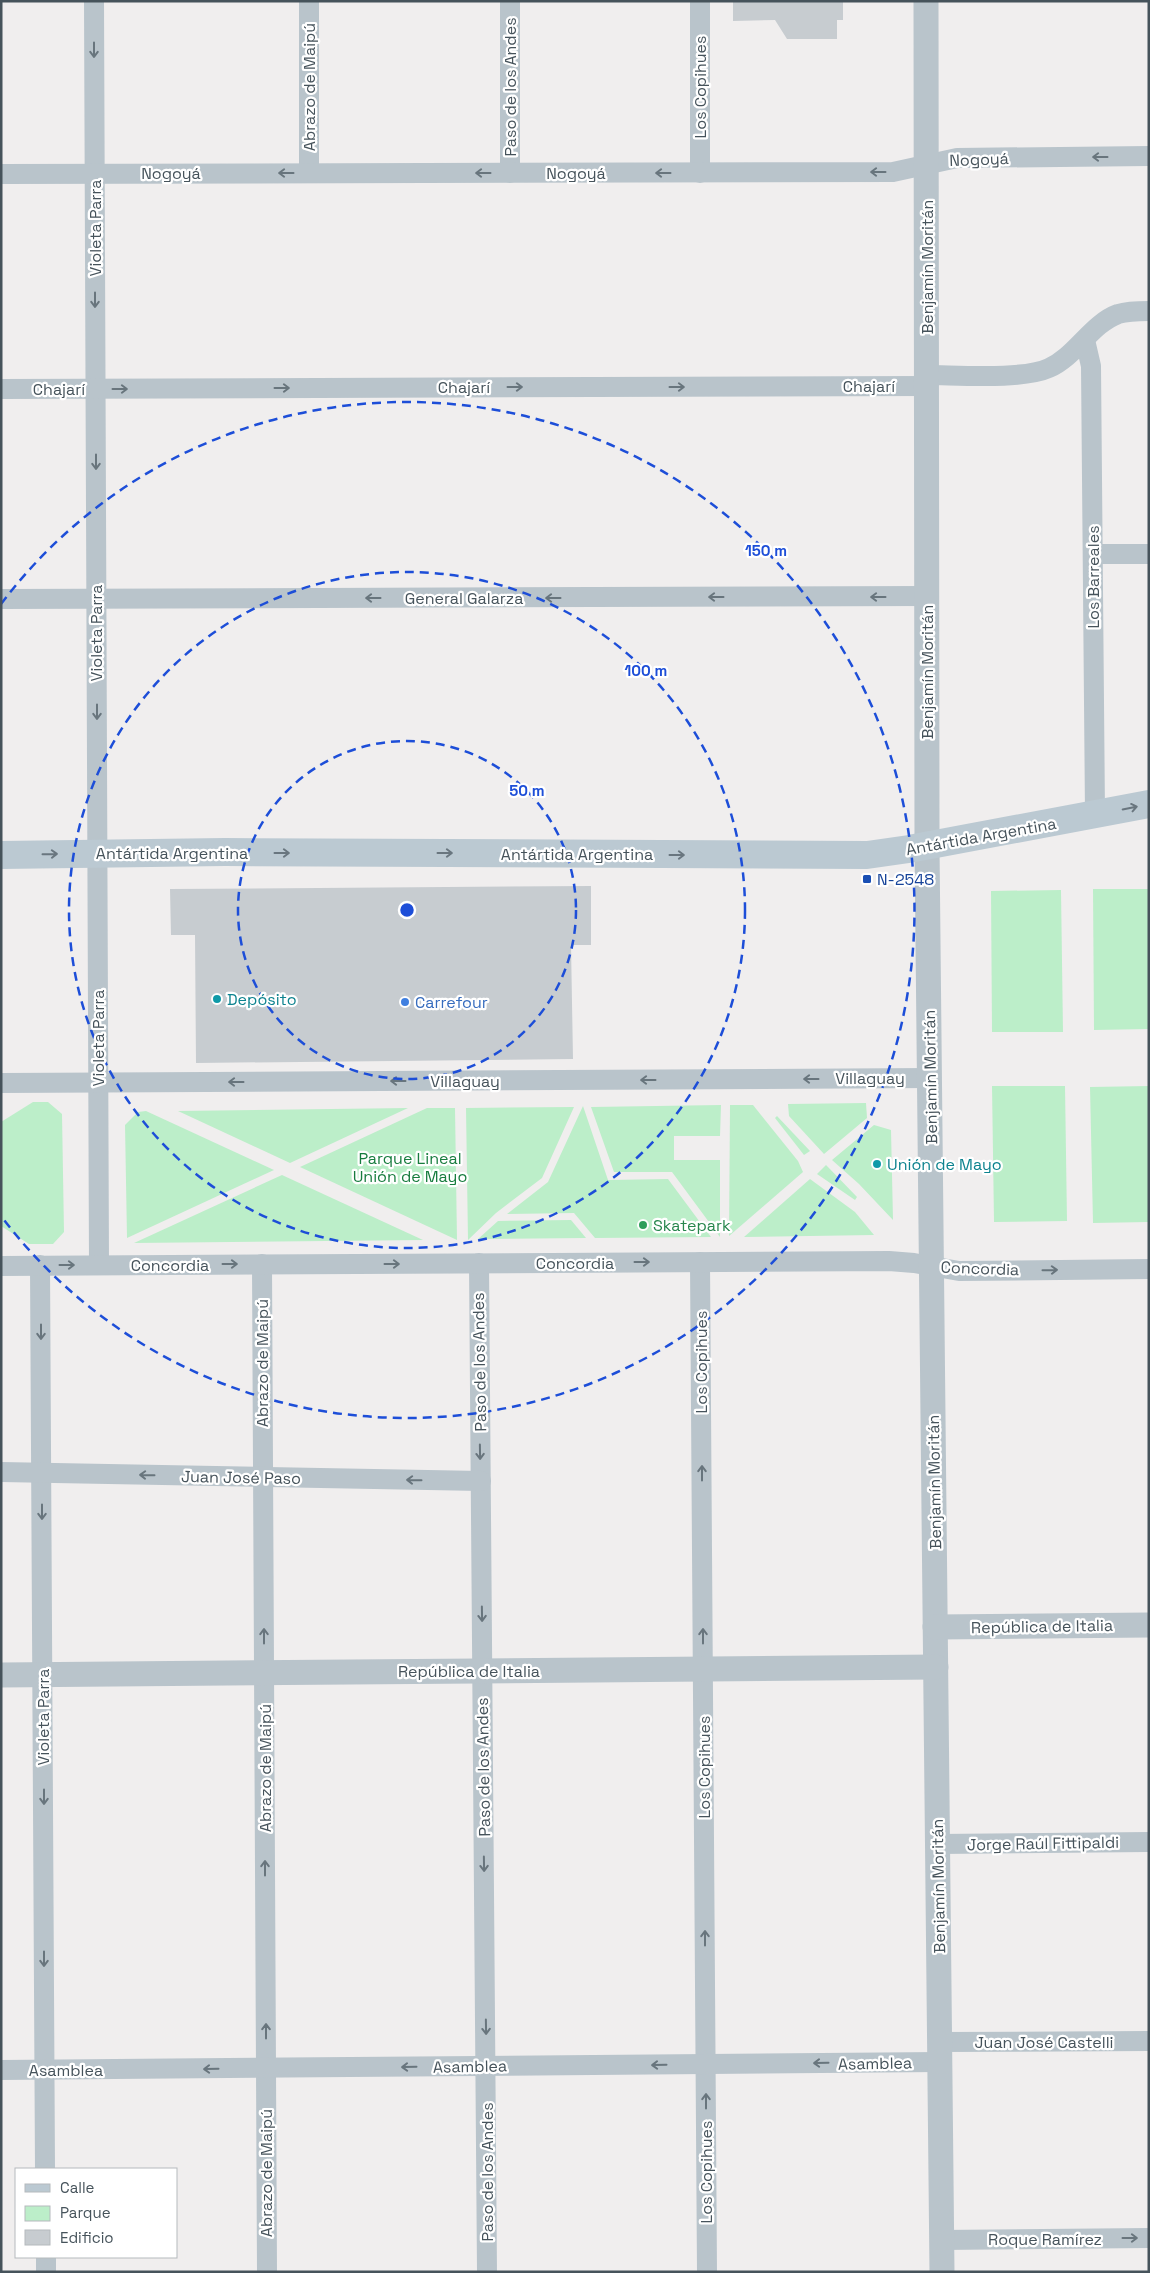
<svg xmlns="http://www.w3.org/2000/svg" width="1150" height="2273" viewBox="0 0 1150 2273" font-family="'Space Grotesk',sans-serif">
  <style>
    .green { fill: #bceec9 }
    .building { fill: #c7ccd0 }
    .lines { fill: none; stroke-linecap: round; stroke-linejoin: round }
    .minor { stroke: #b9c4cb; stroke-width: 20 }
    .tertiary { stroke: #b9c4cb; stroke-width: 25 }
    .secondary { stroke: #bbc9d2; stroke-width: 28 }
    .oneway { stroke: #68757d }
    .oneway2 { stroke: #69767f }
    .ring { fill: none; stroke: #1d4ed8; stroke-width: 2.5; stroke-dasharray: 9 6 }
    .transit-dot { fill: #1a4fb4; stroke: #fff; stroke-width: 2 }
    .culture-dot { fill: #0f9aa8; stroke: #fff; stroke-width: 2 }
    .shop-dot { fill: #3f7fe0; stroke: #fff; stroke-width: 2 }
    .leisure-dot { fill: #2e9e5b; stroke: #fff; stroke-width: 2 }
    .labels { text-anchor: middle; stroke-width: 4.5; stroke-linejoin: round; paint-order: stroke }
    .street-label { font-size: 16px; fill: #46535b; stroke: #fff }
    .transit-label { font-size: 16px; fill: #164399; stroke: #fff; text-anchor: start }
    .culture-label { font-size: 16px; fill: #0d838f; stroke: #fff; text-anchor: start }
    .shop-label { font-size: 16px; fill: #366cbe; stroke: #fff; text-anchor: start }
    .park-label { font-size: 16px; fill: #177c3e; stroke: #fff }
    .leisure-label { font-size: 16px; fill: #27864d; stroke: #fff; text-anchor: start }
    .centre { fill: #1d4ed8; stroke: #fff; stroke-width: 2.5 }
    .ring-label { font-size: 15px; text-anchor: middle; font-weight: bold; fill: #1d4ed8; stroke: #fff; stroke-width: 4.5; stroke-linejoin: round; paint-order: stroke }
  </style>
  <rect width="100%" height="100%" fill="#f0eeee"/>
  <g class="green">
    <polygon points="1093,889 1149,889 1149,1029 1094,1030"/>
    <polygon points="1061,890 1063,1032 992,1032 991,891"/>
    <polygon points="992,1086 1065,1086 1067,1221 994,1222"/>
    <polygon points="1149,1086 1149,1222 1093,1223 1090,1087"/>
    <polygon points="33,1102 48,1102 62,1114 64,1232 53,1244 29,1244 1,1226 1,1122"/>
    <polygon points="866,1103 867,1118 824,1154 789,1116 788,1104"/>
    <polygon points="721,1105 720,1136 674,1136 674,1160 720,1160 720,1237 672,1172 614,1172 591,1107"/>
    <polygon points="730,1105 753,1105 798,1161 803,1172 729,1236"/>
    <polygon points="583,1106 608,1180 668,1179 711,1237 595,1238 574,1213 507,1214 548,1182"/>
    <polygon points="574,1107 542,1178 496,1213 468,1240 466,1108"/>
    <polygon points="408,1108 290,1163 178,1111"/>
    <polygon points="427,1108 455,1108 457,1240 300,1167"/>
    <polygon points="146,1111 274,1170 127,1238 125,1125 138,1112"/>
    <polygon points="777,1116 810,1151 804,1155 775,1118"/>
    <polygon points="874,1125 891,1130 893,1220 859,1184 832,1160"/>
    <polygon points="826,1165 857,1197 855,1200 817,1174"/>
    <polygon points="282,1175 423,1240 134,1243"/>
    <polygon points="810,1179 855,1212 874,1235 744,1237"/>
    <polygon points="571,1220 586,1238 478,1239 498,1221"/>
  </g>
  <g class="building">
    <polygon points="733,1 843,1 843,20 837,20 837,39 787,39 775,20 733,21"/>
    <polygon points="591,886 591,945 571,945 573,1059 196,1063 195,935 171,935 170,889"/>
  </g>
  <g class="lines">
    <g class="minor">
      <polyline points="94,1 99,1265"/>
      <polyline points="309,1 309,173"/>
      <polyline points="510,173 510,1"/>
      <polyline points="700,173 700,1"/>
      <polyline points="1,174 893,172 957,158 1149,156"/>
      <polyline points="1085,340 1091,366 1095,814"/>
      <path d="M927,375C957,375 1023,380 1049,368C1076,356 1091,324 1118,314C1128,311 1139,311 1149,311"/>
      <polyline points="1,389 927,386"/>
      <polyline points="1093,554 1149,554"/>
      <polyline points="1,599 927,596"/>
      <polyline points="1,1083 930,1078"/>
      <polyline points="700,1262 707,2272"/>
      <polyline points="479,1263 487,2272"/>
      <polyline points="262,1264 267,2272"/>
      <polyline points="40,1265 45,2169"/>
      <polyline points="1,1266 889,1261 914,1263 959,1271 1149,1269"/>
      <polyline points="1,1472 481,1481"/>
      <polyline points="938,1844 1149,1842"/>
      <polyline points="940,2042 1149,2041"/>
      <polyline points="1,2070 940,2062"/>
      <polyline points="941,2240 1149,2238"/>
      <polyline points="46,2257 46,2272"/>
    </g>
    <g class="tertiary">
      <polyline points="926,1 927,846 942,2272"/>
      <polyline points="935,1627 1149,1625"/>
      <polyline points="1,1675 936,1667"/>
    </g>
    <polyline class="secondary" points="1,855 225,852 867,855 909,849 1149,804"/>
  </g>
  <defs><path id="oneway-shaft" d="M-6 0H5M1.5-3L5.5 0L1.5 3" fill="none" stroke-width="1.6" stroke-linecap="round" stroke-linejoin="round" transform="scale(1.25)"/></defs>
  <g class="oneway">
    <use href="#oneway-shaft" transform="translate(94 50) rotate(90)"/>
    <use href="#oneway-shaft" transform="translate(1100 157) rotate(180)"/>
    <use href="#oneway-shaft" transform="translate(878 172) rotate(180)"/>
    <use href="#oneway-shaft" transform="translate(286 173) rotate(180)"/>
    <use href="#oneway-shaft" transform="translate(483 173) rotate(180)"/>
    <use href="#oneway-shaft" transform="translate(663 173) rotate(180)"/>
    <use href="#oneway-shaft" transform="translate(95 300) rotate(90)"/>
    <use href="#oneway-shaft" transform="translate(515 387)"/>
    <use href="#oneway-shaft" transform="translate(677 387)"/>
    <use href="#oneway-shaft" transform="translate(282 388)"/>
    <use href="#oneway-shaft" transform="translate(120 389)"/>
    <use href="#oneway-shaft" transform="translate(96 462) rotate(90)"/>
    <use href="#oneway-shaft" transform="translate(716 597) rotate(180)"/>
    <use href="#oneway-shaft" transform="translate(878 597) rotate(180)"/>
    <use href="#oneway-shaft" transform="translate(373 598) rotate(180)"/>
    <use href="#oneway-shaft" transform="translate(553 598) rotate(180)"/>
    <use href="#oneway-shaft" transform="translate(97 712) rotate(90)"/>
    <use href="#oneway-shaft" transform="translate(811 1079) rotate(180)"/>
    <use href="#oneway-shaft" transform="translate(648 1080) rotate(180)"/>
    <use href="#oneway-shaft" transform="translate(398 1081) rotate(180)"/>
    <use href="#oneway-shaft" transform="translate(236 1082) rotate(180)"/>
    <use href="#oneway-shaft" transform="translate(642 1262)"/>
    <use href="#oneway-shaft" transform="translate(230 1264)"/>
    <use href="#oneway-shaft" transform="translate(392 1264)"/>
    <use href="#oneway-shaft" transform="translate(67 1265)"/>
    <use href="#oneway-shaft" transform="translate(1050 1270) rotate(-1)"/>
    <use href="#oneway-shaft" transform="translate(41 1332) rotate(90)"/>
    <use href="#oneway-shaft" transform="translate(480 1452) rotate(89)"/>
    <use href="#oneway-shaft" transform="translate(702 1473) rotate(-90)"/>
    <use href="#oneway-shaft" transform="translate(147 1475) rotate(-179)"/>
    <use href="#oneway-shaft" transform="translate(414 1480) rotate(-179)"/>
    <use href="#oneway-shaft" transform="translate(42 1512) rotate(90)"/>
    <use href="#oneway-shaft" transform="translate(482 1614) rotate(89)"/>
    <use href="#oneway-shaft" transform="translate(264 1636) rotate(-90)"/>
    <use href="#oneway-shaft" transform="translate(703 1636) rotate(-90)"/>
    <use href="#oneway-shaft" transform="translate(44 1797) rotate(90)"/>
    <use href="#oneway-shaft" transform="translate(484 1864) rotate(89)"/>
    <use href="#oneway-shaft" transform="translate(265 1868) rotate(-90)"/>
    <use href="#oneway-shaft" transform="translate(705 1938) rotate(-90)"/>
    <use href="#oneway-shaft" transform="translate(44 1959) rotate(90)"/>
    <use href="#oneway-shaft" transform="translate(486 2027) rotate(89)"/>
    <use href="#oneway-shaft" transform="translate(266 2031) rotate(-90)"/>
    <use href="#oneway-shaft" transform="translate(821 2063) rotate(179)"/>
    <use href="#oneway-shaft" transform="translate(659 2065) rotate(179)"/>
    <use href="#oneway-shaft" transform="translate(409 2067) rotate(179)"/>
    <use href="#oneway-shaft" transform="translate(211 2069) rotate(179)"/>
    <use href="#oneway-shaft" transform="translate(706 2101) rotate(-90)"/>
    <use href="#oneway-shaft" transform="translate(1130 2238)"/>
  </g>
  <g class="oneway2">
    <use href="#oneway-shaft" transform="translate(1130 808) rotate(-11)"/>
    <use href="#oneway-shaft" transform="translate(282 853)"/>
    <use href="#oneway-shaft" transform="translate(445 853)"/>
    <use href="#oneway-shaft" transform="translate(50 854) rotate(-1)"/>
    <use href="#oneway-shaft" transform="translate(677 855)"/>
  </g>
  <g class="ring">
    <circle cx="407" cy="910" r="169"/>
    <circle cx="407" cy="910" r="338"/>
    <path d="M1 604A508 508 0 1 1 1 1216"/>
  </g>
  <rect class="transit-dot" x="862" y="874" width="10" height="10" rx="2.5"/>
  <g class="culture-dot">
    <circle cx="217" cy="999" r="5"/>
    <circle cx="877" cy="1164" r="5"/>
  </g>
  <circle class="shop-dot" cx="405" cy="1002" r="5"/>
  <circle class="leisure-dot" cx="643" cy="1225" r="5"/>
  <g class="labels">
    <g class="street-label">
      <text transform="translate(309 87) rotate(-90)" y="6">Abrazo de Maipú</text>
      <text transform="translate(510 87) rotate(-90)" y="6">Paso de los Andes</text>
      <text transform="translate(700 87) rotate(-90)" y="6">Los Copihues</text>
      <text transform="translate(979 159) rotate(-2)" y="6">Nogoyá</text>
      <text x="171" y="179">Nogoyá</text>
      <text x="576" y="179">Nogoyá</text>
      <text transform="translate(95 228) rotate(-90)" y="6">Violeta Parra</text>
      <text transform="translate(927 267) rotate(-90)" y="6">Benjamín Moritán</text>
      <text x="869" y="392">Chajarí</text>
      <text x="464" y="393">Chajarí</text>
      <text x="59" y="395">Chajarí</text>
      <text transform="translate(1093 577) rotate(-90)" y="6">Los Barreales</text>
      <text x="464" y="604">General Galarza</text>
      <text transform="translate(96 633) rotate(-90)" y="6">Violeta Parra</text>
      <text transform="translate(927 672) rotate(-90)" y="6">Benjamín Moritán</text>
      <text transform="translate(981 836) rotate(-10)" y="6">Antártida Argentina</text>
      <text x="172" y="859">Antártida Argentina</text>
      <text x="577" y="860">Antártida Argentina</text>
      <text transform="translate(98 1038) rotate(-90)" y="6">Violeta Parra</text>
      <text transform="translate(930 1077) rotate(-91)" y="6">Benjamín Moritán</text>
      <text x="870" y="1084">Villaguay</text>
      <text x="465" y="1087">Villaguay</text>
      <text x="575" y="1269">Concordia</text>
      <text x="170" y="1271">Concordia</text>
      <text transform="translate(980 1268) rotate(2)" y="6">Concordia</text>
      <text transform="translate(479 1362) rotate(-91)" y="6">Paso de los Andes</text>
      <text transform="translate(701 1362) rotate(-90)" y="6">Los Copihues</text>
      <text transform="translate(262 1363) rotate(-90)" y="6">Abrazo de Maipú</text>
      <text transform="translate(241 1477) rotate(1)" y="6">Juan José Paso</text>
      <text transform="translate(934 1482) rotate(-91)" y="6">Benjamín Moritán</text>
      <text transform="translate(1042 1626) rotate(-1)" y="6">República de Italia</text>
      <text x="469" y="1677">República de Italia</text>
      <text transform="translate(43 1717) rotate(-90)" y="6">Violeta Parra</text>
      <text transform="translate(483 1767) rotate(-91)" y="6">Paso de los Andes</text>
      <text transform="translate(704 1767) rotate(-90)" y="6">Los Copihues</text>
      <text transform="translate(265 1768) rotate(-90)" y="6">Abrazo de Maipú</text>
      <text transform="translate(1043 1843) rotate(-1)" y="6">Jorge Raúl Fittipaldi</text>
      <text transform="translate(938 1886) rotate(-91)" y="6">Benjamín Moritán</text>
      <text x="1044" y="2048">Juan José Castelli</text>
      <text transform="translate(875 2063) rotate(-1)" y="6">Asamblea</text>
      <text transform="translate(470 2066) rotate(-1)" y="6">Asamblea</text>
      <text x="66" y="2076">Asamblea</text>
      <text transform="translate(487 2172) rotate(-90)" y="6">Paso de los Andes</text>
      <text transform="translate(706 2172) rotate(-90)" y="6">Los Copihues</text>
      <text transform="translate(266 2173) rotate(-90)" y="6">Abrazo de Maipú</text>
      <text x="1045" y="2245">Roque Ramírez</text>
    </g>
    <g class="transit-label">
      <text x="877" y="885">N-2548</text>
    </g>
    <g class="culture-label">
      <text x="227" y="1005">Depósito</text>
      <text x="887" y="1170">Unión de Mayo</text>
    </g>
    <g class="shop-label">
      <text x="415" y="1008">Carrefour</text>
    </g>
    <g class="park-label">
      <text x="410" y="1164">Parque Lineal<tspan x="410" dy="18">Unión de Mayo</tspan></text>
    </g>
    <g class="leisure-label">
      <text x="653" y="1231">Skatepark</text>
    </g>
  </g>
  <circle cx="407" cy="910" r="8" class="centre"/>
  <g class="ring-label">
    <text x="766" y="556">150 m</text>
    <text x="646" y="676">100 m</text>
    <text x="527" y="796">50 m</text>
  </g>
  <rect width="1150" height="2273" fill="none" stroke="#46535b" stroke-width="5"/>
  <rect x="15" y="2168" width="162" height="90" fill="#ffffff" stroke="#b5babd"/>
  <rect x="25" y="2184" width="25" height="8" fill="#bbc9d2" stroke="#b5babd"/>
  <text x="60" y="2193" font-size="15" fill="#46535b">Calle</text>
  <rect x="25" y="2206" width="25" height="15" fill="#bceec9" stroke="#b5babd"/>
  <text x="60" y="2218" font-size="15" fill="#46535b">Parque</text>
  <rect x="25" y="2230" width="25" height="15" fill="#c7ccd0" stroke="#b5babd"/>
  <text x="60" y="2243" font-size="15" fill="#46535b">Edificio</text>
</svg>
